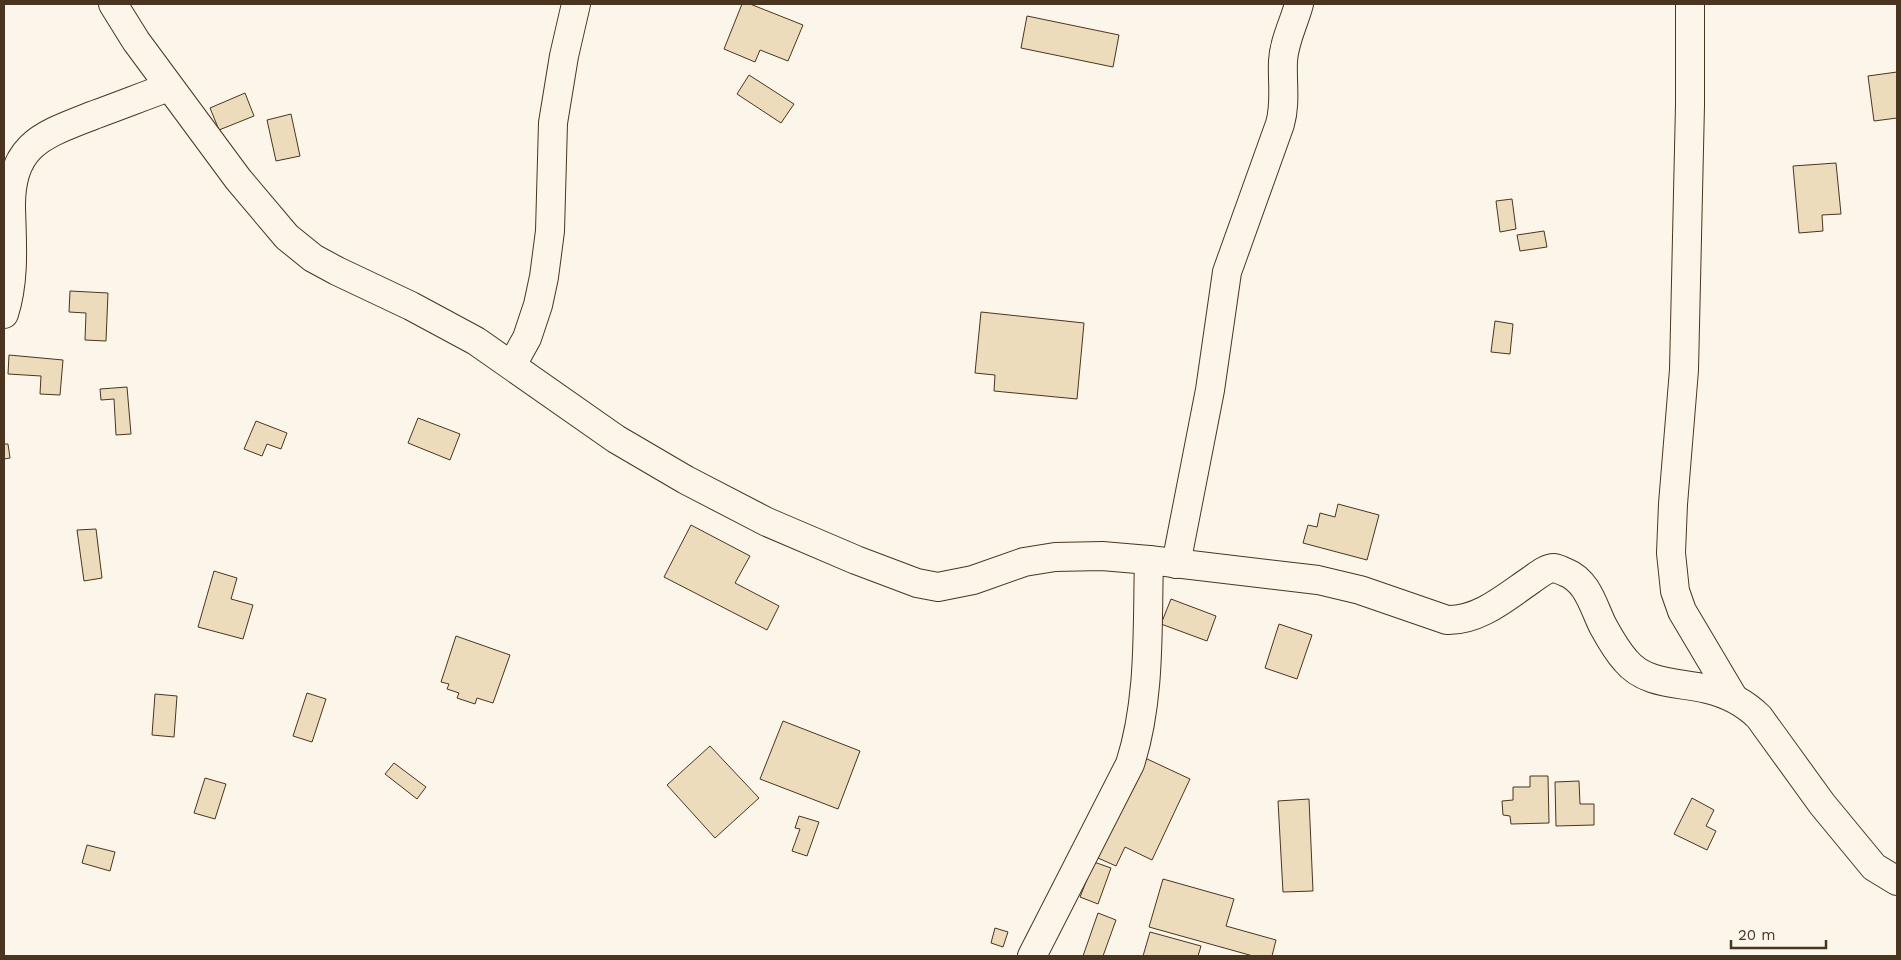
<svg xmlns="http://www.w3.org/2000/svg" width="1901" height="960" viewBox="0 0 1901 960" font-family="'Work Sans',sans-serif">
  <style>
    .building { fill: #ecdcbc; stroke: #4a3520 }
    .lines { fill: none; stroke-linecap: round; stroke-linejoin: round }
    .minor-casing { stroke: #4a3520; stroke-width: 30 }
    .minor { stroke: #fbf6e9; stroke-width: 28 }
  </style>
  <rect width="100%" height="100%" fill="#fbf6e9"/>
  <g class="building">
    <polygon points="742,4 750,4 803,25 788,61 760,50 755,62 724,49"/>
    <polygon points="1027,16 1119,35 1113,67 1021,48"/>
    <polygon points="1897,72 1897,118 1874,121 1868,76"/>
    <polygon points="749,75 794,104 781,123 737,94"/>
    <polygon points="245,93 254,116 219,130 210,108"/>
    <polygon points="291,114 300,156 276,161 267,120"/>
    <polygon points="1836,163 1841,214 1822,215 1823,231 1799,233 1793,166"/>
    <polygon points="1512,199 1516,229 1500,232 1496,201"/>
    <polygon points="1544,231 1547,247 1520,251 1517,235"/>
    <polygon points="70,291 108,293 106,341 85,340 86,313 69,312"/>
    <polygon points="981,312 1084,323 1077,399 994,391 995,375 975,373"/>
    <polygon points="1495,321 1513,324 1510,354 1491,352"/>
    <polygon points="9,355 63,360 60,395 40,394 41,376 8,374"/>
    <polygon points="127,387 131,434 116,435 114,399 101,400 100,389"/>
    <polygon points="418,418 460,434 450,460 408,443"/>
    <polygon points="256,421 287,433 281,449 267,444 262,456 244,449"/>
    <polygon points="4,444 8,444 10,458 4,459"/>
    <polygon points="1338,504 1379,515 1367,560 1303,543 1308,525 1317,527 1320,513 1335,517"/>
    <polygon points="691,525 750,556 735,583 779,606 767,630 664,577"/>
    <polygon points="96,529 102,578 84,581 77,530"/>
    <polygon points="214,571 237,578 231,599 253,605 243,639 198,627"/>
    <polygon points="1171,599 1216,616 1207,641 1161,624"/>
    <polygon points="1279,624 1312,635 1297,679 1265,668"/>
    <polygon points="456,636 510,655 493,703 477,698 475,704 457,698 459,693 447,689 449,684 441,682"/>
    <polygon points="307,693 326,699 312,742 293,736"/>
    <polygon points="155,694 177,696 174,737 152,735"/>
    <polygon points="783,721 860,751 838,809 760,779"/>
    <polygon points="710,746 759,798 715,838 667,785"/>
    <polygon points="1145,758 1190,779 1152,860 1125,847 1116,866 1098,858"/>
    <polygon points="394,763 426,787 417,799 385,774"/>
    <polygon points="1530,776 1548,776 1549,823 1511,824 1510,816 1503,815 1502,801 1513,800 1513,787 1530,787"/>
    <polygon points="205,778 226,784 215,819 194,813"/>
    <polygon points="1579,781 1580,804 1594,804 1594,825 1556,826 1555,782"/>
    <polygon points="1692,798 1714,810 1706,826 1716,831 1707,850 1674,834"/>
    <polygon points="1309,799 1313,891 1283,892 1278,801"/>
    <polygon points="799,816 819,822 807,856 792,851 800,829 795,828"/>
    <polygon points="87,845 115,852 110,871 82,863"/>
    <polygon points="1094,862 1111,868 1098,904 1080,897"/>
    <polygon points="1163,879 1234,899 1226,926 1276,940 1272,956 1253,956 1149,927"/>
    <polygon points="1098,913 1116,920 1103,956 1083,956"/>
    <polygon points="995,928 1008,932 1003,947 991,943"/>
    <polygon points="1150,932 1201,946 1198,956 1143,956"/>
  </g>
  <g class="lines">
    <defs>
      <g id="minor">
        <path d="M113,4L136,41L238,179L287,237L313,258L337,271L411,306L476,341L616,439L686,480L767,522L856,560L917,583L938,587L973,580L1024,562L1055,557L1102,556L1149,560L1318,580L1360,590L1447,620C1479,621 1506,597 1531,580C1537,576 1546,568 1554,568C1557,568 1562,571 1565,572C1588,581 1593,606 1603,626C1609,637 1617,651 1626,661C1646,685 1679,682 1707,689C1728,694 1744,702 1759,717L1822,804L1874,867L1897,881"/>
        <polyline points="1690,4 1690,105 1684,370 1673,504 1671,553 1675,591 1682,611 1733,697"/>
        <path d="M4,314C15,280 12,243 11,208C10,144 43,135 94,115C119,106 144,96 169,87"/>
        <polyline points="512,365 527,338 538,305 544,277 550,231 553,123 564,56 576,4"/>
        <path d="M1176,564L1210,390L1227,272L1280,124C1286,103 1282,83 1283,61C1284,41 1294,23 1299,4"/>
        <path d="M1032,956L1130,764C1151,699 1147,627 1149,560"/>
      </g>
    </defs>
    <use href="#minor" class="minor-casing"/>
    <use href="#minor" class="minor"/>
  </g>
  <rect width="1901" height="960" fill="none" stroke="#4a3520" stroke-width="10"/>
  <path d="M1731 940v8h95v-8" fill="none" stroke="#4a3520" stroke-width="2.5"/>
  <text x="1738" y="940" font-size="15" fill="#4a3520" stroke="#fbf6e9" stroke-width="4" paint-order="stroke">20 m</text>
</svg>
